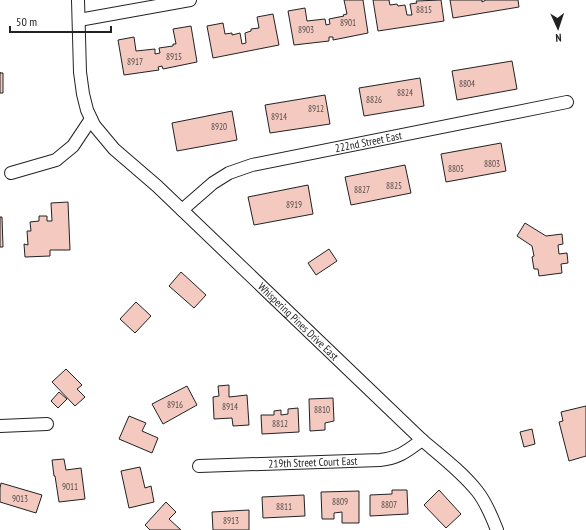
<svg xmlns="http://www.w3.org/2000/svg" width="586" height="530" viewBox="0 0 586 530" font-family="'PT Sans Narrow',sans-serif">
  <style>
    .building { fill: #f3c9c0; stroke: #222 }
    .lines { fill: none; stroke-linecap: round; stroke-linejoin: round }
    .minor-casing { stroke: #222; stroke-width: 14 }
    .minor { stroke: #fff; stroke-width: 12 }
    .labels { text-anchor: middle; stroke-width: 3; stroke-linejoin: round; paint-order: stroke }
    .number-label { font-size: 9px; fill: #564c4a }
    .street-label { font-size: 11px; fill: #222; stroke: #fff }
  </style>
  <rect width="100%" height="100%" fill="#fff"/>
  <g class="building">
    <polygon points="344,0 363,0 368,33 333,40 333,37 329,37 329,41 294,45 288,11 305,8 307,21 325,19 326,25 330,24 329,19 344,16 343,15 347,14"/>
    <polygon points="373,0 389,0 390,5 397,4 398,6 405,5 407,15 412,15 410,4 417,3 416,1 441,0 444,21 378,31"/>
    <polygon points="450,0 482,0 482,2 486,0 518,0 519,7 453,18"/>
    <polygon points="273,14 279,45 213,58 207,26 223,23 225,34 232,33 232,35 240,33 242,44 246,43 245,33 251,31 251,29 259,28 257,17"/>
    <polygon points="191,26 197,62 163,69 162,66 158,67 159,70 124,75 118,40 134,37 136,51 155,49 155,54 160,53 159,48 173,46 173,44 176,44 173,29"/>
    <polygon points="512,61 517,89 457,100 452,71"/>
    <polygon points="0,72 0,73 3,73 3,93 0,93"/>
    <polygon points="420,78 424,106 364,116 359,88"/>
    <polygon points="325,95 330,124 270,133 265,105"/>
    <polygon points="232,111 237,140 177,151 172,123"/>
    <polygon points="501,143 506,171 446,182 441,154"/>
    <polygon points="405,165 411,193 351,205 345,177"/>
    <polygon points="308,185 313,214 254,225 248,197"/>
    <polygon points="68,202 70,250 50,250 50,256 25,257 24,244 28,245 27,231 31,231 30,222 39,221 39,216 47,216 47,221 52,221 51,203"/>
    <polygon points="0,217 2,217 3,247 0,247"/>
    <polygon points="525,223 546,236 562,234 563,244 558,245 559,254 567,253 568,263 561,264 562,273 539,276 538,269 534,269 532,257 534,256 532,246 517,236"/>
    <polygon points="329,249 337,261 316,275 308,263"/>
    <polygon points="181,272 206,295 194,308 169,286"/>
    <polygon points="136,302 151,316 135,333 120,319"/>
    <polygon points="66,369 82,385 77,389 85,397 75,406 52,382"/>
    <polygon points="229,385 229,397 247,395 249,425 233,426 232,418 214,419 213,397 219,396 218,386"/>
    <polygon points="187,386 197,405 163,424 152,404"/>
    <polygon points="59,392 67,399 58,408 51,401"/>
    <polygon points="333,398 334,421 325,423 325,430 310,431 309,399"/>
    <polygon points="586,406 586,456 569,461 559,422 563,421 561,412"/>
    <polygon points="298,408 299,432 262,434 261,415 274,415 274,411 281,410 281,415 288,414 288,409"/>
    <polygon points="129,416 146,423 142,431 158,438 152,453 119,439"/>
    <polygon points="532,429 535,444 524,447 520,432"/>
    <polygon points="64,459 66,470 81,468 85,499 59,502 55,476 54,476 52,460"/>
    <polygon points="140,467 145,488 151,486 154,502 129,508 121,471"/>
    <polygon points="1,483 42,495 36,513 0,502 0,488"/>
    <polygon points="392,490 407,490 408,514 370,516 370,495 392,494"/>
    <polygon points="439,490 461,514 446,528 424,505"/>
    <polygon points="359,491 359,523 342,523 342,512 334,513 334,519 322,519 321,492"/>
    <polygon points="304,495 305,516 263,518 262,497"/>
    <polygon points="166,502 176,512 169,519 181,530 150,530 145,525"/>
    <polygon points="249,510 249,530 213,530 212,512"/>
  </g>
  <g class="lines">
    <defs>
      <g id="minor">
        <path id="s1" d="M78,0L80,72L83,94L87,110L94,125L114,149L157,186L422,440C441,456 462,472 477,491C486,502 492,517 497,530"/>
        <polyline points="79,20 190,0"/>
        <polyline points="11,173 56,160 73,146 91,119"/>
        <path id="s2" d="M182,210L213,183L229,173L252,165L567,102"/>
        <polyline points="0,426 47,424"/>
        <path id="s3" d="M199,466L380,460C399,458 407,451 422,440"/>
      </g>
    </defs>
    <use href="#minor" class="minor-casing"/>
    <use href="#minor" class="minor"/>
  </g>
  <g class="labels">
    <g class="number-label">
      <text x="424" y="13">8815</text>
      <text x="348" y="26">8901</text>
      <text x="306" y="33">8903</text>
      <text x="174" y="60">8915</text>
      <text x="135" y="65">8917</text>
      <text x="467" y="87">8804</text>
      <text x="405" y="96">8824</text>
      <text x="374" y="103">8826</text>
      <text x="316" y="112">8912</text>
      <text x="279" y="120">8914</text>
      <text x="219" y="130">8920</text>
      <text x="492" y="167">8803</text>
      <text x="456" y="172">8805</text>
      <text x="394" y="189">8825</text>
      <text x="362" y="193">8827</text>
      <text x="294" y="208">8919</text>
      <text x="175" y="408">8916</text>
      <text x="230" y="410">8914</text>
      <text x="322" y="413">8810</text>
      <text x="280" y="427">8812</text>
      <text x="70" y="490">9011</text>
      <text x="20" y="502">9013</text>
      <text x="340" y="505">8809</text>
      <text x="389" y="508">8807</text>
      <text x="284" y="510">8811</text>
      <text x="231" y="524">8913</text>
    </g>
    <g class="street-label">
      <text dy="4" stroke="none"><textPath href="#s2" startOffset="203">222nd Street East</textPath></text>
      <text dy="4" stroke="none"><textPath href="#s1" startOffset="411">Whispering Pines Drive East</textPath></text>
      <text dy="4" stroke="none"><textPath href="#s3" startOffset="114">219th Street Court East</textPath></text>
    </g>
  </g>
  <g transform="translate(558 28) rotate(177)" stroke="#ffffff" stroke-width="3" paint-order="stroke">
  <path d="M0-3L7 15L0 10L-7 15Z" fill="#222222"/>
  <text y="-6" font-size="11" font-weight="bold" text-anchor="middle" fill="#222222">N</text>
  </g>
  <path d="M10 26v6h101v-6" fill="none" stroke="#222222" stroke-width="2"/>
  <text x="16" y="26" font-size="12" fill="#222222" stroke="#ffffff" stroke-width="3" paint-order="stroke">50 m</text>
</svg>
